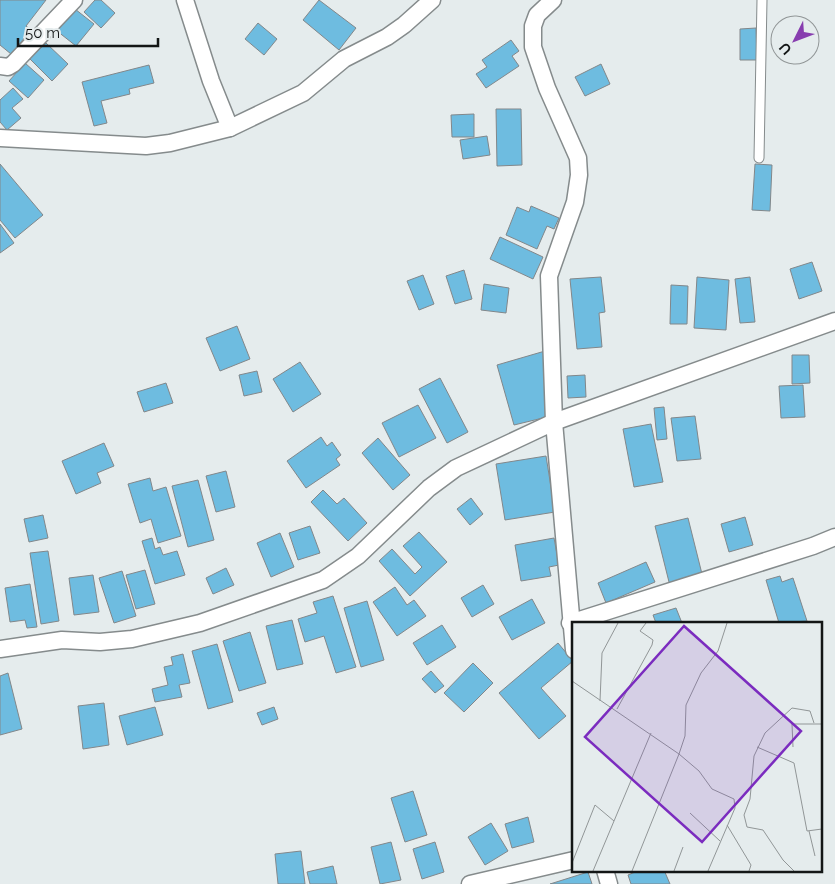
<svg xmlns="http://www.w3.org/2000/svg" width="835" height="884" viewBox="0 0 835 884" font-family="Raleway,sans-serif">
  <style>
    .building { fill: #6ebce0; stroke: #82878a }
    .lines { fill: none; stroke-linecap: round; stroke-linejoin: round }
    .lane-casing { stroke: #858b8c; stroke-width: 11 }
    .street-casing { stroke: #858b8c; stroke-width: 19 }
    .lane { stroke: #fff; stroke-width: 9 }
    .street { stroke: #fff; stroke-width: 16 }
    .inset-road { fill: none; stroke: #919697; stroke-width: 1 }
    .view { fill: #7b2cbf; fill-opacity: 0.15; stroke: #7b2cbf; stroke-width: 2.5 }
    .inset-edge { fill: none; stroke: #131616; stroke-width: 2.5 }
  </style>
  <rect width="100%" height="100%" fill="#e5eced"/>
  <g class="building">
    <polygon points="0,0 46,0 26,26 31,30 11,54 0,45"/>
    <polygon points="95,0 101,0 115,13 101,28 84,12"/>
    <polygon points="319,0 356,28 339,50 303,20"/>
    <polygon points="75,9 94,24 76,46 57,31"/>
    <polygon points="258,23 277,39 264,55 245,39"/>
    <polygon points="756,28 757,60 740,60 740,29"/>
    <polygon points="511,40 519,51 512,56 519,66 486,88 476,74 487,67 482,60"/>
    <polygon points="46,43 68,64 52,81 30,59"/>
    <polygon points="25,63 44,80 28,98 9,81"/>
    <polygon points="601,64 610,84 585,96 575,77"/>
    <polygon points="149,65 154,83 129,89 130,94 101,101 107,123 94,126 82,82"/>
    <polygon points="13,88 23,99 12,108 21,118 7,130 0,122 0,100"/>
    <polygon points="496,109 521,109 522,165 497,166"/>
    <polygon points="474,114 474,137 452,137 451,115"/>
    <polygon points="487,136 490,155 463,159 460,140"/>
    <polygon points="0,164 43,215 15,238 0,220"/>
    <polygon points="755,164 772,165 770,211 752,210"/>
    <polygon points="531,206 559,218 554,229 547,226 537,249 506,235 517,207 529,212"/>
    <polygon points="0,224 14,243 0,253"/>
    <polygon points="500,237 543,257 533,279 490,259"/>
    <polygon points="812,262 822,291 799,299 790,269"/>
    <polygon points="464,270 472,299 455,304 446,276"/>
    <polygon points="423,275 434,304 419,310 407,281"/>
    <polygon points="601,277 605,312 599,313 602,347 577,349 570,279"/>
    <polygon points="697,277 729,280 726,330 694,328"/>
    <polygon points="750,277 755,322 740,323 735,279"/>
    <polygon points="484,284 509,288 506,313 481,310"/>
    <polygon points="671,285 688,286 687,324 670,324"/>
    <polygon points="237,326 250,359 220,371 206,338"/>
    <polygon points="545,351 547,417 514,425 497,365"/>
    <polygon points="792,355 809,355 810,383 792,384"/>
    <polygon points="300,362 321,394 293,412 273,379"/>
    <polygon points="257,371 262,392 244,396 239,375"/>
    <polygon points="585,375 586,397 568,398 567,376"/>
    <polygon points="440,378 468,432 447,443 419,389"/>
    <polygon points="166,383 173,403 144,412 137,392"/>
    <polygon points="803,385 805,417 781,418 779,386"/>
    <polygon points="418,405 436,438 399,457 382,423"/>
    <polygon points="664,407 667,439 657,440 654,408"/>
    <polygon points="695,416 701,459 677,461 671,418"/>
    <polygon points="651,424 663,482 634,487 623,429"/>
    <polygon points="321,437 327,446 332,442 341,455 336,459 340,465 306,488 287,461"/>
    <polygon points="378,438 410,475 393,490 362,453"/>
    <polygon points="104,443 114,466 97,473 101,483 76,494 62,461"/>
    <polygon points="546,456 555,512 505,520 496,464"/>
    <polygon points="226,471 235,507 216,512 206,476"/>
    <polygon points="150,478 153,491 166,487 181,536 158,543 151,519 140,523 128,484"/>
    <polygon points="198,480 214,540 188,547 172,486"/>
    <polygon points="323,490 337,504 344,498 367,523 348,541 311,502"/>
    <polygon points="471,498 483,514 470,525 457,509"/>
    <polygon points="43,515 48,538 29,542 24,519"/>
    <polygon points="745,517 753,545 729,552 721,524"/>
    <polygon points="688,518 703,578 670,586 655,526"/>
    <polygon points="310,526 320,553 298,560 289,533"/>
    <polygon points="419,532 447,562 410,596 379,561 392,549 415,574 422,567 403,546"/>
    <polygon points="280,533 294,567 271,577 257,543"/>
    <polygon points="152,538 155,549 160,547 163,555 177,551 185,575 155,584 142,541"/>
    <polygon points="554,538 559,565 549,567 551,576 521,581 515,545"/>
    <polygon points="48,551 59,621 41,624 30,553"/>
    <polygon points="646,562 655,582 606,603 598,583"/>
    <polygon points="226,568 234,585 213,594 206,578"/>
    <polygon points="145,570 155,604 136,609 126,575"/>
    <polygon points="122,571 136,616 114,623 99,578"/>
    <polygon points="93,575 99,612 74,615 69,578"/>
    <polygon points="780,576 782,582 793,578 807,621 779,623 766,580"/>
    <polygon points="30,584 37,627 27,628 25,620 10,622 5,588"/>
    <polygon points="483,585 494,604 472,617 461,598"/>
    <polygon points="395,587 407,605 414,600 426,616 397,636 373,602"/>
    <polygon points="333,596 356,667 336,673 324,636 305,642 298,619 317,613 313,602"/>
    <polygon points="532,599 545,623 512,640 499,617"/>
    <polygon points="367,601 384,660 361,667 344,608"/>
    <polygon points="676,608 682,623 656,623 653,615"/>
    <polygon points="292,620 303,664 277,670 266,626"/>
    <polygon points="442,625 456,647 427,665 413,643"/>
    <polygon points="250,632 266,683 239,691 223,641"/>
    <polygon points="558,643 573,661 541,688 566,716 539,739 499,693"/>
    <polygon points="217,644 233,702 208,709 192,651"/>
    <polygon points="183,654 190,683 179,685 182,697 155,702 152,689 168,685 164,667 173,665 171,657"/>
    <polygon points="473,663 493,683 464,712 444,693"/>
    <polygon points="431,671 444,686 435,693 422,679"/>
    <polygon points="8,673 22,729 0,735 0,676"/>
    <polygon points="104,703 109,745 83,749 78,706"/>
    <polygon points="155,707 163,735 127,745 119,716"/>
    <polygon points="274,707 278,719 262,725 257,713"/>
    <polygon points="413,791 427,835 405,842 391,798"/>
    <polygon points="528,817 534,842 512,848 505,824"/>
    <polygon points="491,823 508,851 485,865 468,837"/>
    <polygon points="391,842 401,880 380,884 371,847"/>
    <polygon points="435,842 444,872 422,879 413,849"/>
    <polygon points="301,851 305,884 278,884 275,854"/>
    <polygon points="333,866 337,884 310,884 307,872"/>
    <polygon points="640,870 664,870 670,884 631,884 628,875"/>
    <polygon points="588,872 592,884 550,884"/>
  </g>
  <g class="lines">
    <defs>
      <polyline id="lane" points="759,158 762,0"/>
      <g id="street">
        <polyline points="185,0 211,81 230,128"/>
        <polyline points="553,0 537,15 533,26 533,47 547,88 578,158 579,175 575,202 549,276 554,422 574,650"/>
        <polyline points="0,66 8,67 13,64 74,0"/>
        <polyline points="0,138 146,146 170,143 230,128 303,93 344,59 387,37 404,25 432,0"/>
        <polyline points="570,623 813,546 835,537"/>
        <polyline points="0,649 62,640 100,642 132,639 200,623 323,580 358,556 429,488 456,468 554,422 835,321"/>
        <polyline points="605,870 609,884"/>
        <polyline points="470,884 574,860"/>
      </g>
    </defs>
    <use href="#lane" class="lane-casing"/>
    <use href="#street" class="street-casing"/>
    <use href="#lane" class="lane"/>
    <use href="#street" class="street"/>
  </g>
  <g transform="translate(572 622)">
    <rect width="250" height="250" fill="#e5eced"/>
    <path class="inset-road" d="M0,59L107,132L127,149L140,167L162,177L163,186L136,249M28,79L30,31L46,1M45,87L80,23L81,18L68,9L74,1M185,125L222,141L235,209L250,207M221,125L220,102H250M118,191L148,219M155,203L179,243L177,249M237,209L243,234M0,241L23,183L42,199M21,249L79,111M60,249L107,132L113,114L114,83L129,51L146,29L155,1M102,249L111,225M222,249L211,238L191,208L175,205L172,193L178,177L182,134L193,111L220,86L238,89L242,101"/>
    <path class="view" d="M112,4L229,109L130,220L13,115Z"/>
    <rect width="250" height="250" class="inset-edge"/>
  </g>
  <g transform="translate(795 40) rotate(228)"><circle r="24" fill="#e5eced" stroke="#919697"/>
  <path d="M0-4L9 19L0 12L-9 19Z" fill="#873daf"/>
  <text y="-8" font-size="14" font-weight="bold" text-anchor="middle" fill="#131616">U</text>
  </g>
  <path d="M18 38v8h140v-8" fill="none" stroke="#131616" stroke-width="2.5"/>
  <text x="25" y="38" font-size="15" fill="#131616" stroke="#e5eced" stroke-width="4" paint-order="stroke">50 m</text>
</svg>
